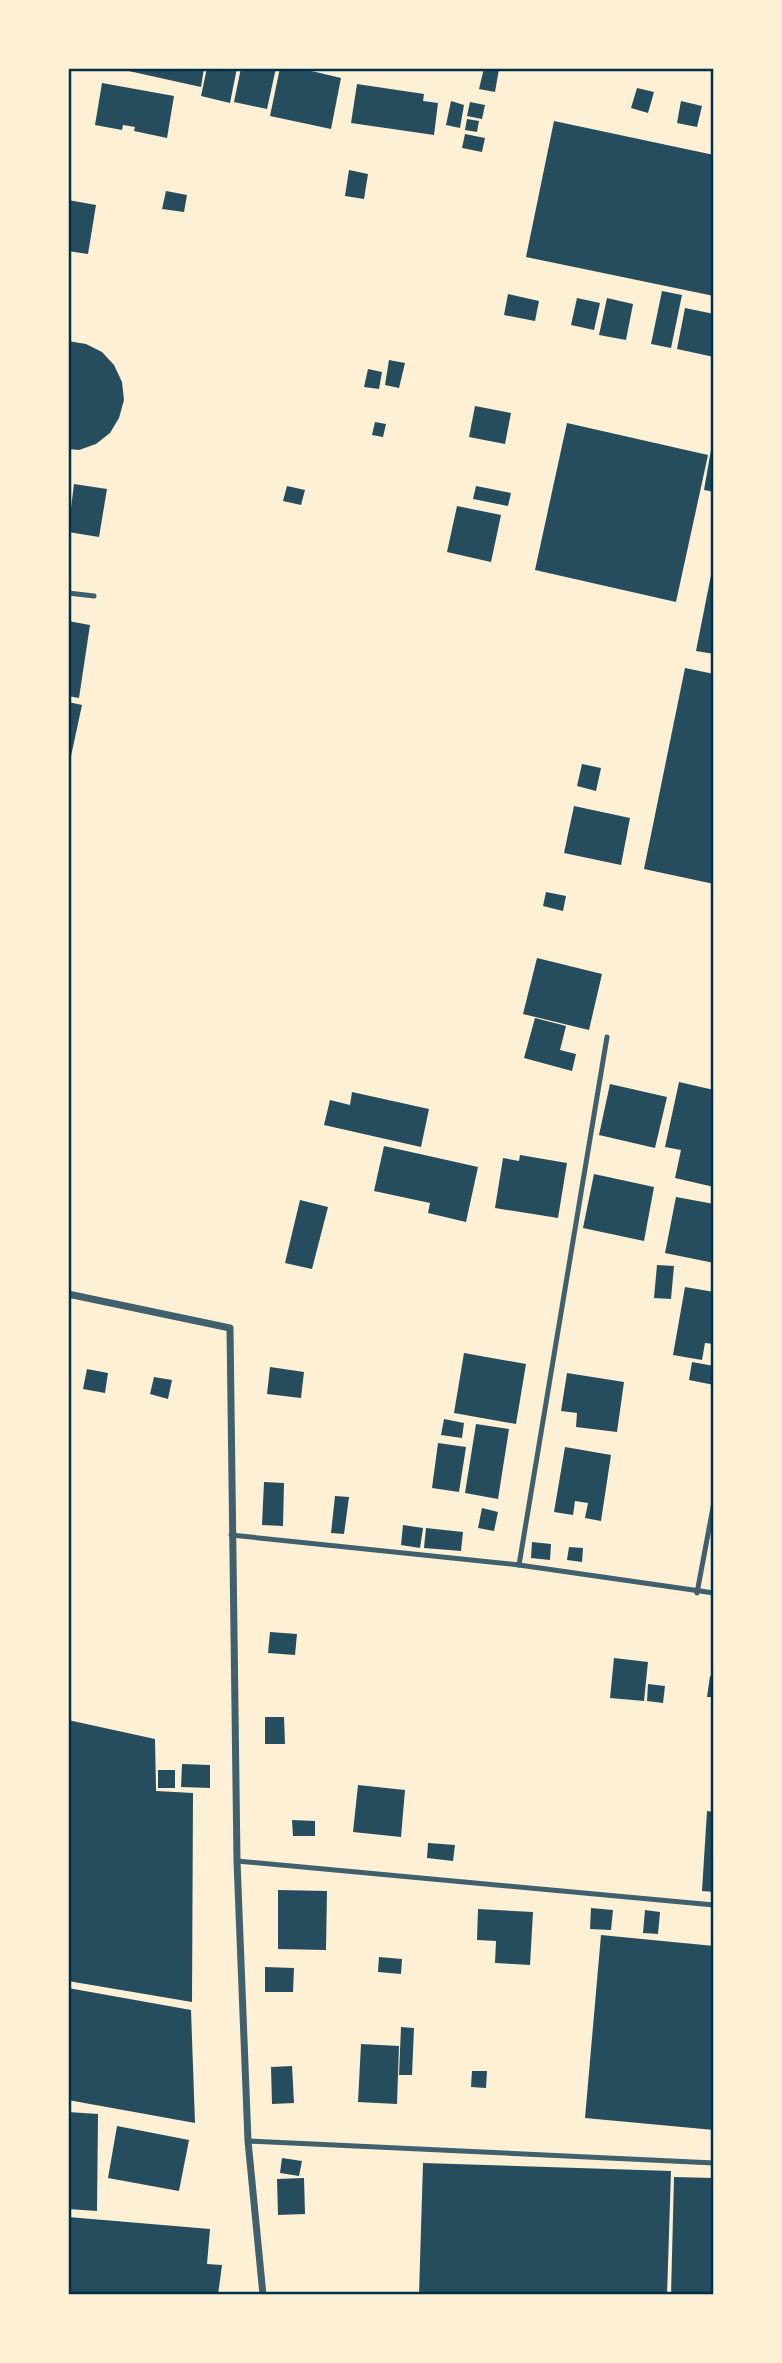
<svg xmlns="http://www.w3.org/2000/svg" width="782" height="2363" viewBox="0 0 782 2363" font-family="Arial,sans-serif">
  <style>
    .building { fill: #264d5e }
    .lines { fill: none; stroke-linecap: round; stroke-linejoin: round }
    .service { stroke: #3f606c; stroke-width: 5 }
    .minor { stroke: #3f606c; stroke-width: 7 }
    .neatline { fill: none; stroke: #003049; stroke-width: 2.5 }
  </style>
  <rect width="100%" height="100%" fill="#fdf0d5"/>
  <g class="building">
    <polygon points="115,68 204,68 201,87"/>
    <polygon points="207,68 237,68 230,103 201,96"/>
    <polygon points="241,68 276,68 267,109 234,102"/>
    <polygon points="280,68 299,68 341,78 331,129 270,116"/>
    <polygon points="484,68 499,69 495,92 479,89"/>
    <polygon points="102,83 174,96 167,138 134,131 135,127 123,125 122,130 95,125"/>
    <polygon points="357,84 424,94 423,101 438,103 434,135 351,123"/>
    <polygon points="637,88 654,92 648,113 631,108"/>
    <polygon points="451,101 464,105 460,128 446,125"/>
    <polygon points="681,101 702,106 697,127 677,123"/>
    <polygon points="470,102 485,105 482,119 467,116"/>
    <polygon points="467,119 479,121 477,132 465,130"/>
    <polygon points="554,121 714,155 714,296 526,257"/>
    <polygon points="465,134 485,138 482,152 462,148"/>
    <polygon points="349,170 368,174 364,199 345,196"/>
    <polygon points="166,191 187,195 184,212 162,209"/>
    <polygon points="68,200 96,205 88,254 68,251"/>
    <polygon points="662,291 682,295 671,348 651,344"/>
    <polygon points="508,294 539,301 535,321 504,315"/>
    <polygon points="577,298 600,303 594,330 571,325"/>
    <polygon points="607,298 633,304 626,340 599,335"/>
    <polygon points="685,308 714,314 714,357 677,349"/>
    <polygon points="68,341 86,344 102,352 114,365 122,382 124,400 119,418 110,433 96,444 79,450 68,449"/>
    <polygon points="389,360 405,363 399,388 385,385"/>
    <polygon points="368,369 382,372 379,389 364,387"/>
    <polygon points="475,406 511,413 505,444 469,437"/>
    <polygon points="375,422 386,424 383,437 372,435"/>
    <polygon points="567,423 708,455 676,602 535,570"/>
    <polygon points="712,444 714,444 714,492 704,490"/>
    <polygon points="74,484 107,489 99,537 68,532"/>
    <polygon points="287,486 305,490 301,505 283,501"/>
    <polygon points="476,486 511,493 508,506 473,499"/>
    <polygon points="457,506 501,515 491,562 447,552"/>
    <polygon points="713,565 714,565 714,654 696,651"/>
    <polygon points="68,621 90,625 79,698 68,696"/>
    <polygon points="685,668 714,674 714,884 644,869"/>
    <polygon points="68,702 82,705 71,756 68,756"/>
    <polygon points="582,764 601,768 596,791 577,786"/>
    <polygon points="574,806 630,818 621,865 564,853"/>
    <polygon points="546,892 566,896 563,911 543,906"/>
    <polygon points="537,958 602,974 589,1030 523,1014"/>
    <polygon points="535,1018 566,1026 560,1050 576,1054 572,1071 524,1058"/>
    <polygon points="679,1082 714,1090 714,1187 675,1178 681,1150 665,1147"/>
    <polygon points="610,1084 667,1097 655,1148 599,1135"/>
    <polygon points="352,1092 429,1109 421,1147 324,1125 330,1100 350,1105"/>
    <polygon points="384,1146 478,1167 466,1222 428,1213 430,1203 374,1191"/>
    <polygon points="520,1155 567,1163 558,1218 495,1208 503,1158 519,1161"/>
    <polygon points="594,1174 654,1187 644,1241 583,1228"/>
    <polygon points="676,1197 714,1204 714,1263 665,1253"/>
    <polygon points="300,1200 328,1207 312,1269 285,1263"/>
    <polygon points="657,1265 674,1266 671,1299 654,1298"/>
    <polygon points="685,1287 714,1292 714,1344 705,1343 702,1360 673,1355"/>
    <polygon points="464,1353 526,1364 516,1424 454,1413"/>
    <polygon points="692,1362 714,1366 714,1385 689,1380"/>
    <polygon points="270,1367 304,1372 301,1398 267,1394"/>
    <polygon points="87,1369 108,1373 105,1393 83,1389"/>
    <polygon points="567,1373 624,1382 617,1432 576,1427 577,1413 561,1411"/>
    <polygon points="154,1377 172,1380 168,1399 150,1394"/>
    <polygon points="444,1419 464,1423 462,1438 441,1435"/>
    <polygon points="476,1424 509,1429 498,1499 465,1493"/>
    <polygon points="438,1443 466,1447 459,1492 432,1488"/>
    <polygon points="565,1447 611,1455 601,1521 585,1518 588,1503 575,1501 573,1515 554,1512"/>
    <polygon points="264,1482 284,1483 283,1526 262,1525"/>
    <polygon points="335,1496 349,1497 344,1534 331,1533"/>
    <polygon points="482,1508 498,1512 494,1531 478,1528"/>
    <polygon points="403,1525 423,1528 420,1548 401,1545"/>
    <polygon points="426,1528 463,1532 461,1551 424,1548"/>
    <polygon points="532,1542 551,1544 550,1560 531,1558"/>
    <polygon points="569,1547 583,1548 582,1562 567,1560"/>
    <polygon points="270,1632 297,1634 295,1655 268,1653"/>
    <polygon points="614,1658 648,1662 644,1701 610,1698"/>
    <polygon points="710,1676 714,1676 714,1697 707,1697"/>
    <polygon points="648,1684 665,1686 663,1703 647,1701"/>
    <polygon points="265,1717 284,1717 285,1744 265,1744"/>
    <polygon points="68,1720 155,1739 156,1791 193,1793 192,2002 68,1981"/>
    <polygon points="182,1764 210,1765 210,1788 181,1787"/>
    <rect x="158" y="1770" width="17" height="18"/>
    <polygon points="358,1785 405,1790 401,1837 353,1832"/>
    <polygon points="707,1811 714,1812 714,1892 702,1891"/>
    <polygon points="292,1820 315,1821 315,1836 293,1836"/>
    <polygon points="428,1843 455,1845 453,1861 427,1858"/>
    <polygon points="278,1890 327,1891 326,1950 278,1949"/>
    <polygon points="591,1908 613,1910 611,1930 590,1929"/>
    <polygon points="478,1909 533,1912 530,1965 495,1963 496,1941 477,1940"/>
    <polygon points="645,1910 660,1912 658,1934 643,1933"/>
    <polygon points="601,1935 714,1946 714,2130 585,2118"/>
    <polygon points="379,1957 402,1959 401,1974 378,1972"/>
    <polygon points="265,1967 294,1968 293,1992 265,1992"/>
    <polygon points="68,1988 191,2010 195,2123 68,2100"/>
    <polygon points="401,2027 414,2028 412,2075 399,2075"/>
    <polygon points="361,2044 399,2046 397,2104 358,2102"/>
    <polygon points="292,2066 294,2103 272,2104 271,2067"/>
    <polygon points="472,2071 487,2071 486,2088 471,2087"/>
    <polygon points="68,2112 98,2114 97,2211 68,2209"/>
    <polygon points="117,2126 189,2140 179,2191 108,2178"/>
    <polygon points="282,2158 302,2161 299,2176 280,2173"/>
    <polygon points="423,2163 671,2171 667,2295 419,2295"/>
    <polygon points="674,2177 714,2178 714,2295 671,2295"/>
    <polygon points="304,2178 305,2214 278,2215 277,2179"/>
    <polygon points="68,2217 210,2229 207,2264 222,2265 218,2295 68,2295"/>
  </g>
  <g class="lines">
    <g class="service">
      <polyline points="68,593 94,596"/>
      <polyline points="231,1535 519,1565 714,1593"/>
      <polyline points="519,1565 607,1037"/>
      <polyline points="697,1593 714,1502"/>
      <polyline points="237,1861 714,1905"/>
      <polyline points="248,2141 714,2163"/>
    </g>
    <polyline class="minor" points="68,1294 230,1328 237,1861 248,2141 263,2295"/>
  </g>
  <rect width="782" height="2363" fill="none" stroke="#fdf0d5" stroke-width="140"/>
  <rect x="70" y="70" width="642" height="2223" class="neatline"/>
</svg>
